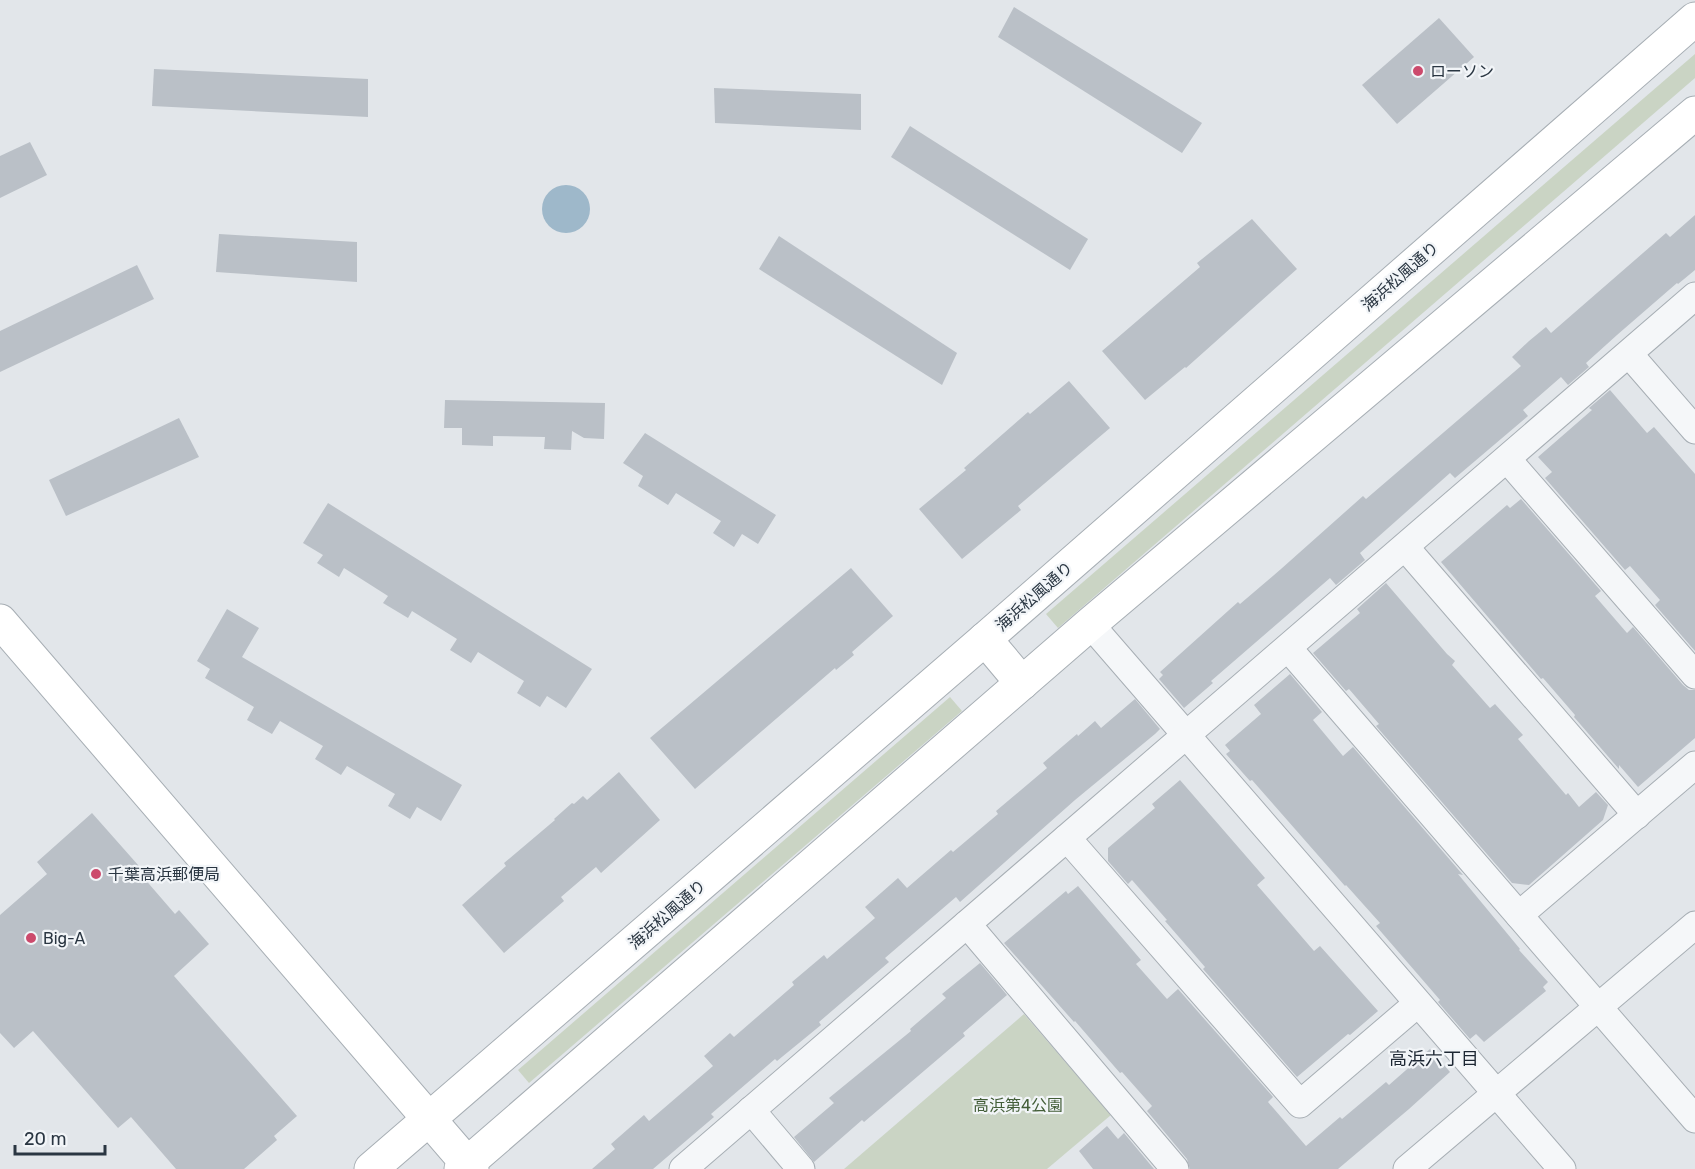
<svg xmlns="http://www.w3.org/2000/svg" width="1695" height="1169" viewBox="0 0 1695 1169" font-family="Rubik,'Noto Sans JP',sans-serif">
  <style>
    .green { fill: #cad4c4 }
    .water { fill: #9eb8ca }
    .building { fill: #bac0c7 }
    .lines { fill: none; stroke-linecap: round; stroke-linejoin: round }
    .street-casing { stroke: #a7aeb4; stroke-width: 29 }
    .secondary-casing { stroke: #a7aeb4; stroke-width: 35 }
    .street { stroke: #f5f7f9; stroke-width: 27 }
    .secondary { stroke: #fff; stroke-width: 33 }
    .poi-dot { fill: #cc4a6c; stroke: #f2f5f8; stroke-width: 2 }
    .labels { text-anchor: middle; stroke-width: 4.5; stroke-linejoin: round; paint-order: stroke }
    .poi-label { font-size: 16px; fill: #2a3642; stroke: #f2f5f8; text-anchor: start }
    .street-label { font-size: 16px; fill: #2a3642; stroke: #f2f5f8 }
    .park-label { font-size: 16px; fill: #435e38; stroke: #f2f5f8 }
    .neighbourhood-label { font-size: 18px; fill: #1d2733; stroke: #f2f5f8 }
  </style>
  <rect width="100%" height="100%" fill="#e2e6ea"/>
  <g class="green">
    <polygon points="1695,54 1695,78 1058,628 1046,614"/>
    <polygon points="950,697 962,711 529,1083 518,1070"/>
    <polygon points="1024,1014 1111,1115 1047,1169 844,1169"/>
  </g>
  <circle class="water" cx="566" cy="209" r="24"/>
  <g class="building">
    <polygon points="1014,7 1202,123 1182,153 998,37"/>
    <polygon points="1439,18 1474,57 1397,124 1362,85"/>
    <polygon points="154,69 368,79 368,117 152,106"/>
    <polygon points="714,88 861,94 861,130 715,123"/>
    <polygon points="910,126 1088,239 1070,270 891,157"/>
    <polygon points="30,142 47,175 0,198 0,156"/>
    <polygon points="1695,215 1695,270 1678,284 1677,283 1617,335 1586,363 1589,367 1568,385 1561,377 1523,410 1528,416 1455,478 1450,473 1360,553 1365,560 1336,585 1330,578 1211,681 1213,683 1184,708 1159,679 1163,675 1160,672 1238,602 1240,604 1281,569 1363,496 1366,499 1521,366 1512,357 1529,341 1546,327 1551,333 1666,233 1670,237"/>
    <polygon points="1252,219 1297,269 1186,368 1185,367 1145,400 1102,351 1200,267 1197,263"/>
    <polygon points="219,234 357,242 357,282 216,272"/>
    <polygon points="779,236 957,353 942,385 759,269"/>
    <polygon points="137,265 154,299 0,372 0,331"/>
    <polygon points="1069,381 1110,428 1018,506 1021,510 962,559 919,509 966,470 964,468 1028,412 1030,414"/>
    <polygon points="1610,390 1647,433 1654,427 1695,474 1695,651 1655,605 1660,600 1630,566 1625,570 1545,478 1552,472 1538,457 1592,410 1589,408"/>
    <polygon points="445,400 605,403 604,439 584,438 572,431 571,450 544,449 545,437 493,436 493,446 462,445 462,428 444,428"/>
    <polygon points="179,418 199,457 66,516 49,480"/>
    <polygon points="645,433 776,515 758,544 742,534 734,547 713,533 721,521 676,493 668,505 638,486 643,476 623,463"/>
    <polygon points="1521,499 1601,591 1595,596 1627,633 1633,627 1683,685 1689,690 1695,690 1695,738 1638,787 1619,765 1619,769 1574,717 1575,715 1543,678 1541,679 1441,562 1507,505 1510,508"/>
    <polygon points="328,503 592,669 566,708 547,696 540,707 517,693 524,681 478,652 471,663 450,650 457,639 412,611 408,618 383,603 388,596 344,568 339,577 317,563 323,555 303,543"/>
    <polygon points="851,568 893,616 852,652 854,655 836,670 835,668 695,789 650,738"/>
    <polygon points="1386,583 1447,654 1455,661 1452,665 1490,708 1495,704 1523,735 1518,739 1566,795 1568,793 1579,807 1596,792 1608,805 1603,820 1529,885 1512,883 1376,726 1379,724 1349,689 1346,691 1313,653 1360,613 1357,609"/>
    <polygon points="227,609 259,628 242,657 462,785 441,821 417,807 410,819 388,806 395,794 347,766 341,775 315,759 323,746 280,721 272,734 247,720 254,707 205,678 210,669 197,661"/>
    <polygon points="1290,674 1322,712 1313,720 1343,756 1353,747 1463,875 1458,874 1520,949 1519,950 1548,982 1543,987 1546,991 1484,1042 1476,1034 1470,1039 1438,1002 1440,1000 1376,926 1380,923 1346,885 1345,886 1252,780 1250,781 1226,754 1230,751 1225,745 1261,714 1254,705"/>
    <polygon points="1135,699 1160,729 1155,734 1075,800 960,902 956,897 885,958 889,962 819,1022 821,1025 777,1061 775,1059 711,1114 714,1117 653,1169 592,1169 615,1149 611,1144 644,1115 649,1121 713,1066 704,1056 730,1033 734,1037 794,985 792,982 824,955 827,959 875,918 865,907 898,878 907,888 951,850 953,852 998,814 996,811 1047,768 1043,763 1077,734 1078,736 1095,721 1101,728"/>
    <polygon points="619,772 660,820 601,873 596,867 561,897 564,901 504,953 462,905 506,866 504,863 555,820 554,819 572,803 574,804 583,796 587,800"/>
    <polygon points="1180,780 1265,878 1257,885 1314,951 1320,946 1378,1011 1350,1035 1348,1034 1297,1077 1203,969 1205,967 1165,921 1167,920 1132,880 1128,884 1108,861 1108,848 1155,808 1152,804"/>
    <polygon points="92,813 146,874 143,877 175,914 179,910 209,944 174,976 297,1116 274,1136 277,1140 244,1169 176,1169 131,1117 118,1128 33,1031 14,1048 0,1033 0,915 47,874 37,862"/>
    <polygon points="1078,886 1141,960 1136,964 1167,999 1178,989 1273,1097 1268,1102 1306,1146 1340,1117 1342,1119 1386,1082 1389,1085 1430,1049 1450,1072 1409,1109 1338,1169 1190,1169 1187,1159 1147,1111 1152,1106 1122,1072 1120,1073 1075,1021 1074,1022 1004,943 1066,891 1068,894"/>
    <polygon points="980,963 1007,995 963,1033 965,1036 864,1122 862,1120 814,1162 794,1137 834,1103 829,1098 911,1031 910,1029 946,998 942,994"/>
    <polygon points="1107,1126 1118,1139 1124,1133 1154,1169 1093,1169 1079,1151"/>
  </g>
  <g class="lines">
    <defs>
      <g id="street">
        <polyline points="1629,354 1695,430"/>
        <polyline points="1507,459 1695,675"/>
        <polyline points="1405,547 1637,815"/>
        <polyline points="1090,624 1562,1169"/>
        <polyline points="1288,648 1695,1119"/>
        <polyline points="1067,838 1300,1104 1417,1004"/>
        <polyline points="1519,915 1695,765"/>
        <polyline points="967,924 1175,1169"/>
        <polyline points="751,1110 801,1169"/>
        <polyline points="683,1169 1695,296"/>
        <polyline points="1407,1169 1695,925"/>
      </g>
      <g id="secondary">
        <polyline points="0,621 472,1169"/>
        <polyline points="985,639 1022,683"/>
        <polyline points="371,1169 985,639 1695,19"/>
        <polyline points="461,1169 1090,624 1695,113"/>
      </g>
    </defs>
    <use href="#street" class="street-casing"/>
    <use href="#secondary" class="secondary-casing"/>
    <use href="#street" class="street"/>
    <use href="#secondary" class="secondary"/>
  </g>
  <g class="poi-dot">
    <circle cx="1418" cy="71" r="6"/>
    <circle cx="96" cy="874" r="6"/>
    <circle cx="31" cy="938" r="6"/>
  </g>
  <g class="labels">
    <g class="poi-label">
      <text x="1430" y="77">ローソン</text>
      <text x="108" y="880">千葉高浜郵便局</text>
      <text x="43" y="944">Big-A</text>
    </g>
    <g class="street-label">
      <text transform="translate(1400 276) rotate(-41)" y="6">海浜松風通り</text>
      <text transform="translate(1034 596) rotate(-41)" y="6">海浜松風通り</text>
      <text transform="translate(667 914) rotate(-41)" y="6">海浜松風通り</text>
    </g>
    <g class="park-label">
      <text x="1018" y="1111">高浜第4公園</text>
    </g>
    <g class="neighbourhood-label">
      <text x="1434" y="1065">高浜六丁目</text>
    </g>
  </g>
  <path d="M15 1145v9h90v-9" fill="none" stroke="#2a3642" stroke-width="3"/>
  <text x="24" y="1145" font-size="18" fill="#2a3642" stroke="#f2f5f8" stroke-width="4.5" paint-order="stroke">20 m</text>
</svg>
